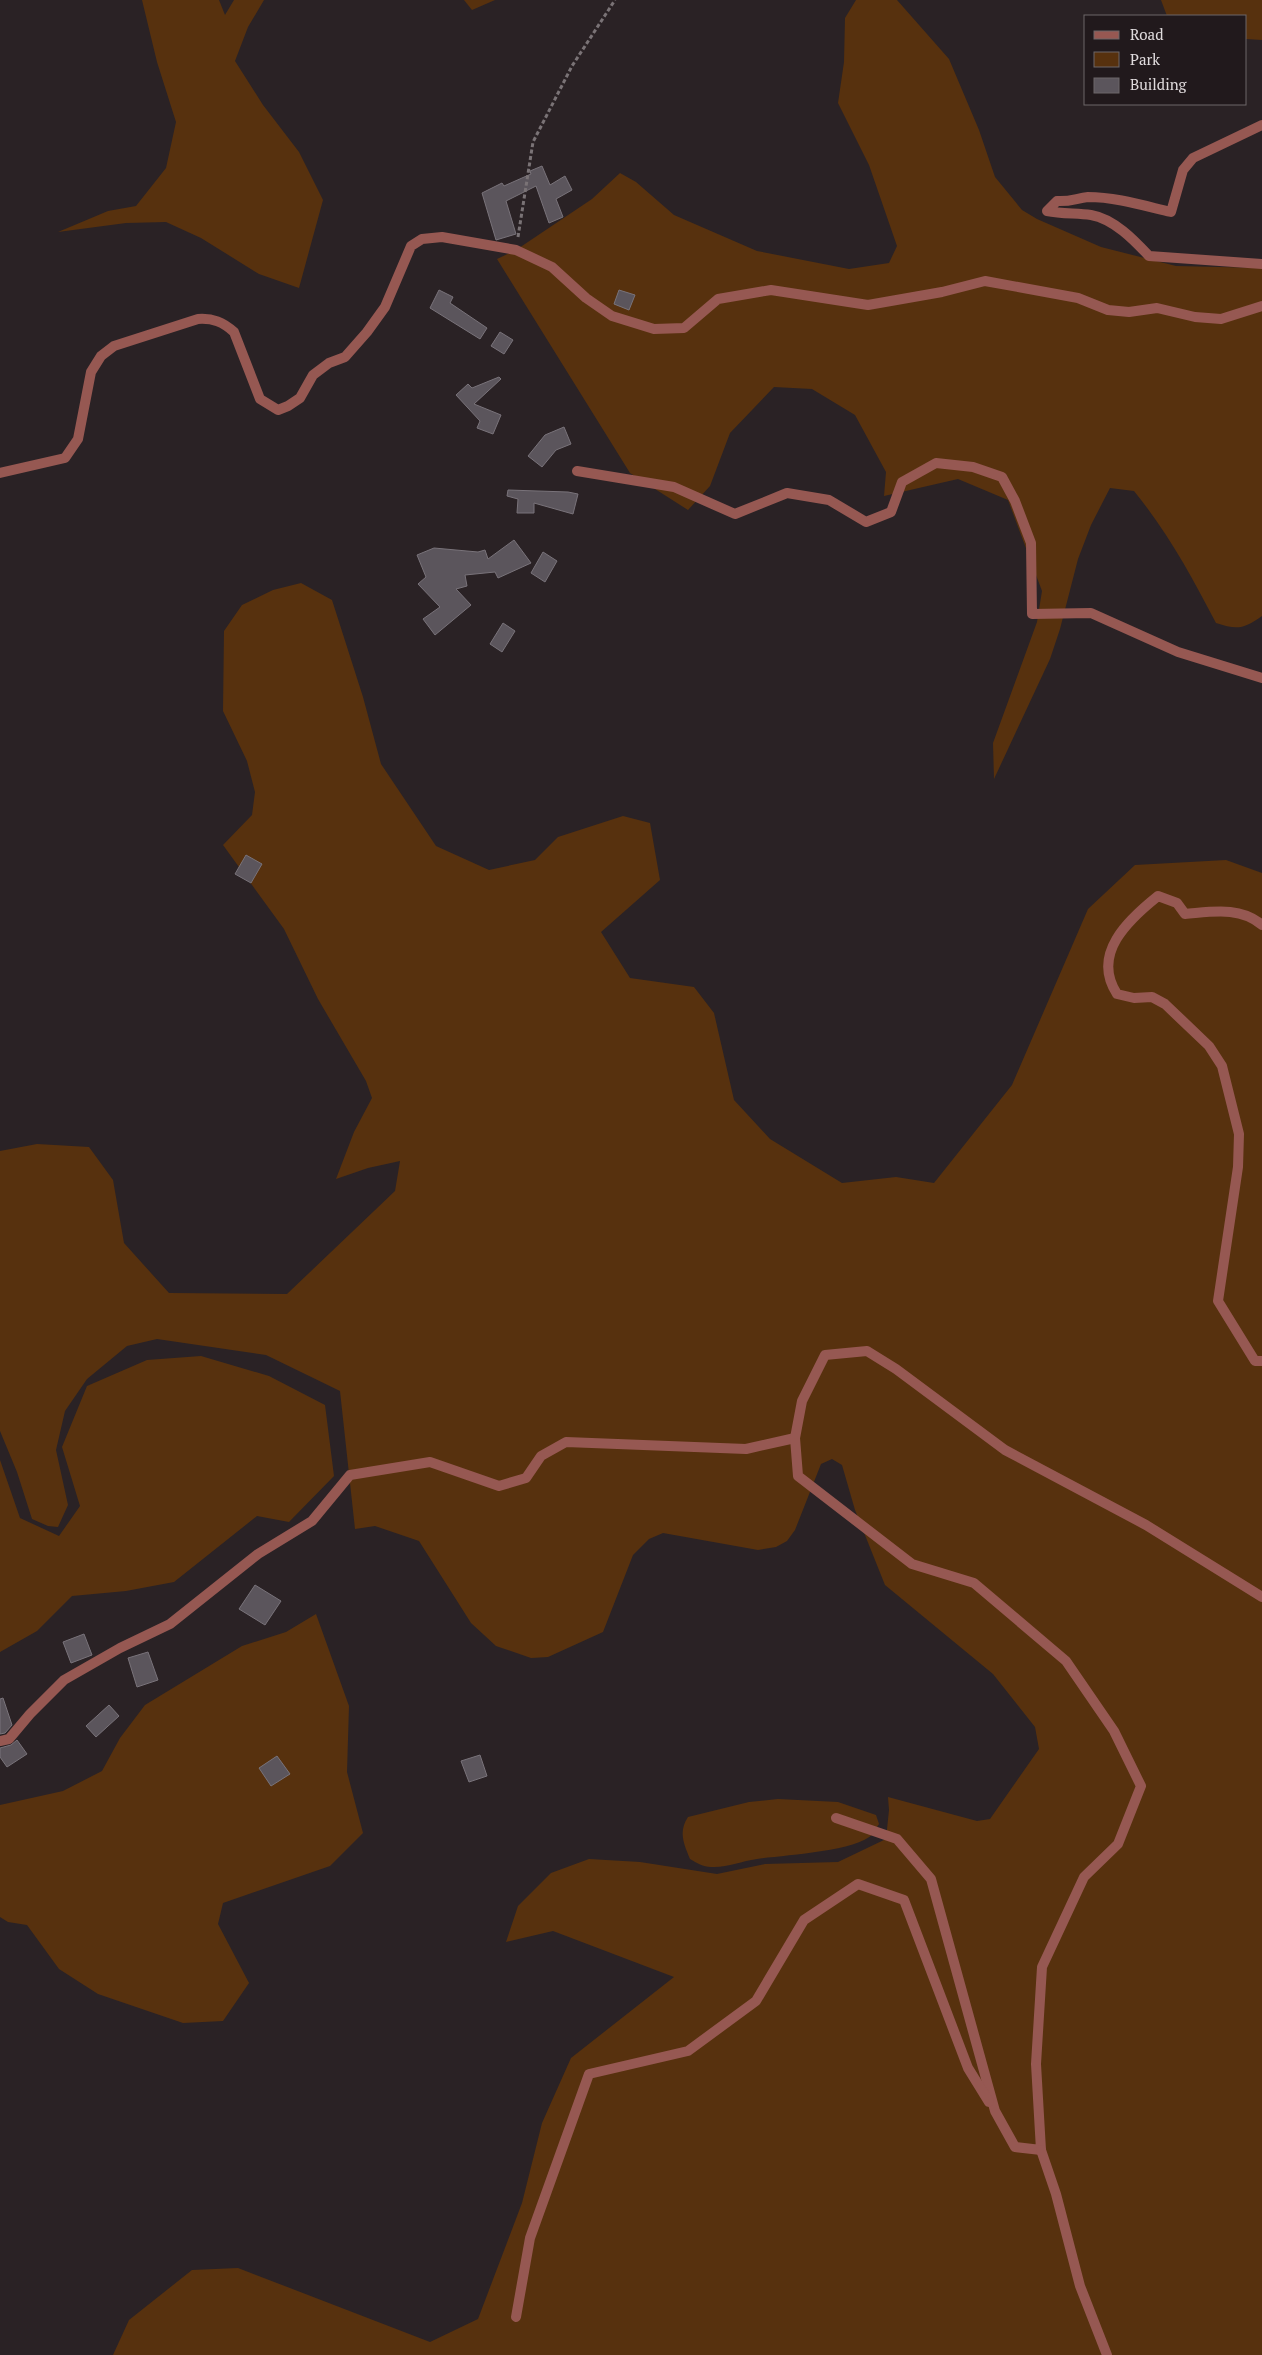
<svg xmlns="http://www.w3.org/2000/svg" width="1262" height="2355" viewBox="0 0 1262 2355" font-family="'PT Serif',serif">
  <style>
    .green { fill: #57310e }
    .building { fill: #5b555c; stroke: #79737a }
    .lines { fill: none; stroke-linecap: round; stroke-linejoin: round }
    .path { stroke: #7a7376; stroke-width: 3; stroke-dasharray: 4 2.5; stroke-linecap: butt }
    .minor { stroke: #965852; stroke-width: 10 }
  </style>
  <rect width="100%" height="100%" fill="#2a2225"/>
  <g class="green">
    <polygon points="142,0 219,0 225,15 234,0 264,0 248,27 235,61 263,105 299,152 323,200 299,288 259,274 201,238 166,222 126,223 58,232 108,211 136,206 166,168 176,122 157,62"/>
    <polygon points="464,0 495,0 472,10"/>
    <path d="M856,0H897L949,59L979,130L995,177L1022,210L1037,219L1101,247L1176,266L1262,268V616C1244,629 1237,630 1216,623C1191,575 1168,533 1134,491L1110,488L1091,525L1078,559L1060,629L1050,659L994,779L993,743L1037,622L1042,591L1008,500L958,479L884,496L886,472L855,415L812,389L774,387L730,433L710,486L688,510L630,473L497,259L516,250L592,199L620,173L636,182L674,215L757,251L849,269L889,263L897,246L869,165L838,103L844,62L845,18Z"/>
    <polygon points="1161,0 1262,0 1262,40 1246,39 1246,16 1167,16"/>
    <polygon points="301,583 332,600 363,697 381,764 436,846 489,870 535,860 558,837 623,816 650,823 660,880 601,932 630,978 694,987 714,1013 734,1100 770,1139 842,1183 896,1177 934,1183 1012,1085 1088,909 1135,865 1226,860 1262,873 1262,2355 113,2355 129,2320 192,2270 238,2268 430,2342 478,2319 522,2203 542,2123 571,2058 674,1977 553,1931 506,1942 518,1906 551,1873 589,1859 640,1862 717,1874 765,1864 838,1862 886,1839 889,1810 888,1797 977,1821 990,1819 1039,1749 1035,1727 993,1674 885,1585 855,1510 842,1465 832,1459 821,1464 795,1530 787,1541 776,1547 758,1550 663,1533 649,1539 633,1555 603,1632 548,1657 531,1658 496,1646 471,1623 419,1541 375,1526 355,1529 340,1391 266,1355 157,1339 127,1346 87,1379 65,1411 56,1450 68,1505 58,1527 48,1526 32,1519 17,1472 0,1431 0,1151 37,1144 89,1147 113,1180 124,1243 169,1293 287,1294 395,1191 400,1161 368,1168 336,1179 354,1132 372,1098 366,1081 318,999 284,929 223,845 252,815 255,792 247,761 223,711 224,631 242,605 273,590"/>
    <polygon points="201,1356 269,1376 325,1405 334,1476 289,1522 257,1516 174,1582 126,1591 72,1596 37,1631 0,1652 0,1460 20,1518 59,1536 80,1506 62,1447 87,1386 147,1360"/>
    <polygon points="316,1614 349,1706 347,1772 363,1833 330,1866 223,1903 218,1924 249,1983 223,2021 183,2023 98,1994 59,1969 27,1925 8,1922 0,1917 0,1805 63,1791 102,1771 120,1738 145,1705 242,1646 286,1632"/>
    <path d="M778,1799L838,1802L876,1815L879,1824C877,1826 876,1831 873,1834C855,1852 783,1855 757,1859C741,1861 727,1868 711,1867C703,1867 697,1863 690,1859C684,1844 678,1832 688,1817L749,1802Z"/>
  </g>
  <g class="building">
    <polygon points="542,166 550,185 565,176 572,190 556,199 563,217 549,223 536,186 506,201 516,234 496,240 482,193 502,183 504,186 531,174 530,171"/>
    <polygon points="439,290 453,297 450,303 487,328 480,339 430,308"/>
    <polygon points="619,290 635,295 629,310 614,304"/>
    <polygon points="500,332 513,340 504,354 491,346"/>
    <polygon points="499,377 501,379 474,404 501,415 493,434 477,428 480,421 456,395 468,384 472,388"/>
    <polygon points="564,427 571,444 556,450 542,467 528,456 545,435"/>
    <polygon points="508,490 568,492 578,494 573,514 534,503 534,513 517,513 518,499 507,496"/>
    <polygon points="514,540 531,563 498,578 495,572 465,575 467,586 456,589 471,605 435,635 423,619 440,607 418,584 426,577 417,555 434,548 478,552 485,550 488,559"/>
    <polygon points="543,552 557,561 545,582 531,573"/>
    <polygon points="503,623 515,631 502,652 490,644"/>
    <polygon points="246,855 262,864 251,883 235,874"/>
    <polygon points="255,1585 281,1601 265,1625 239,1609"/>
    <polygon points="84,1634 92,1655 71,1663 63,1642"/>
    <polygon points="148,1652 158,1680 137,1687 128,1658"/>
    <polygon points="3,1698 12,1725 5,1733 0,1734 0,1699"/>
    <polygon points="109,1705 119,1716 96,1737 86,1726"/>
    <polygon points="17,1740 27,1754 7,1767 0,1757 0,1748 11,1745"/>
    <polygon points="480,1755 487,1776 469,1782 461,1761"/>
    <polygon points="277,1756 290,1774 271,1786 259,1768"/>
  </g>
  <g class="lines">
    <polyline class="path" points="518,237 533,142 572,66 615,0"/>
    <g class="minor">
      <path d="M1262,125L1193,158L1183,170L1171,212C1145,206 1116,197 1088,197C1077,198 1070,202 1057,201L1047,211C1062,214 1077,213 1091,215C1114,219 1134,240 1149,256L1262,264"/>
      <polyline points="577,471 674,487 735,514 787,493 829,500 866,522 891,512 902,482 936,463 973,467 1002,477 1015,501 1031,543 1032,614 1091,613 1178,652 1262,678"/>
      <path d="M0,473L65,458L78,439L91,372L101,356L114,346L198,319C213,318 223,322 234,332L260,399L278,410L288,406L300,398L313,375L329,363L345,357L367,332L385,307L411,246L422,239L442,237L516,250L552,267L586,298L612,316L654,329L684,328L718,299L771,290L868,305L942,292L985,281L1078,298L1108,310L1129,312L1157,308L1195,317L1221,319L1262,306"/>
      <path d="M1262,925C1240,906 1211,912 1185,914L1177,903L1158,896C1128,920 1091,954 1117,994L1134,998L1152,997L1165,1004L1209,1046L1222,1066L1239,1134L1238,1167L1218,1301L1255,1361H1262"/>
      <polyline points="0,1741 9,1739 30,1714 64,1680 120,1648 170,1624 258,1554 312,1521 350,1475 430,1462 499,1486 526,1478 541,1456 566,1442 746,1449 795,1438"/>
      <polyline points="836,1818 897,1839 931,1879 995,2111 1015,2147 1041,2150 1036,2064 1042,1967 1084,1877 1118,1844 1141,1786 1114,1731 1066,1661 974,1583 912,1564 798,1476 795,1438 802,1401 825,1355 867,1351 896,1369 1005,1450 1146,1525 1262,1597"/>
      <polyline points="1041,2150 1056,2194 1080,2286 1107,2355"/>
      <polyline points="516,2317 530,2238 589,2074 688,2051 756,2001 804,1920 858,1884 904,1900 968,2068 989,2102"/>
    </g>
  </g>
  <rect x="1084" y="15" width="162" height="90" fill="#21191c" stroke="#6d6769"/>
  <rect x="1094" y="31" width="25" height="8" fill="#965852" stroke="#6d6769"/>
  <text x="1130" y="40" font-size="15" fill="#e0dbdd">Road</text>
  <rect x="1094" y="52" width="25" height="15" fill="#57310e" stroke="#6d6769"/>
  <text x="1130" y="65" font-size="15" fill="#e0dbdd">Park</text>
  <rect x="1094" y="78" width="25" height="15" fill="#5b555c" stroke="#6d6769"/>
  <text x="1130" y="90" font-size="15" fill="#e0dbdd">Building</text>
</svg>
